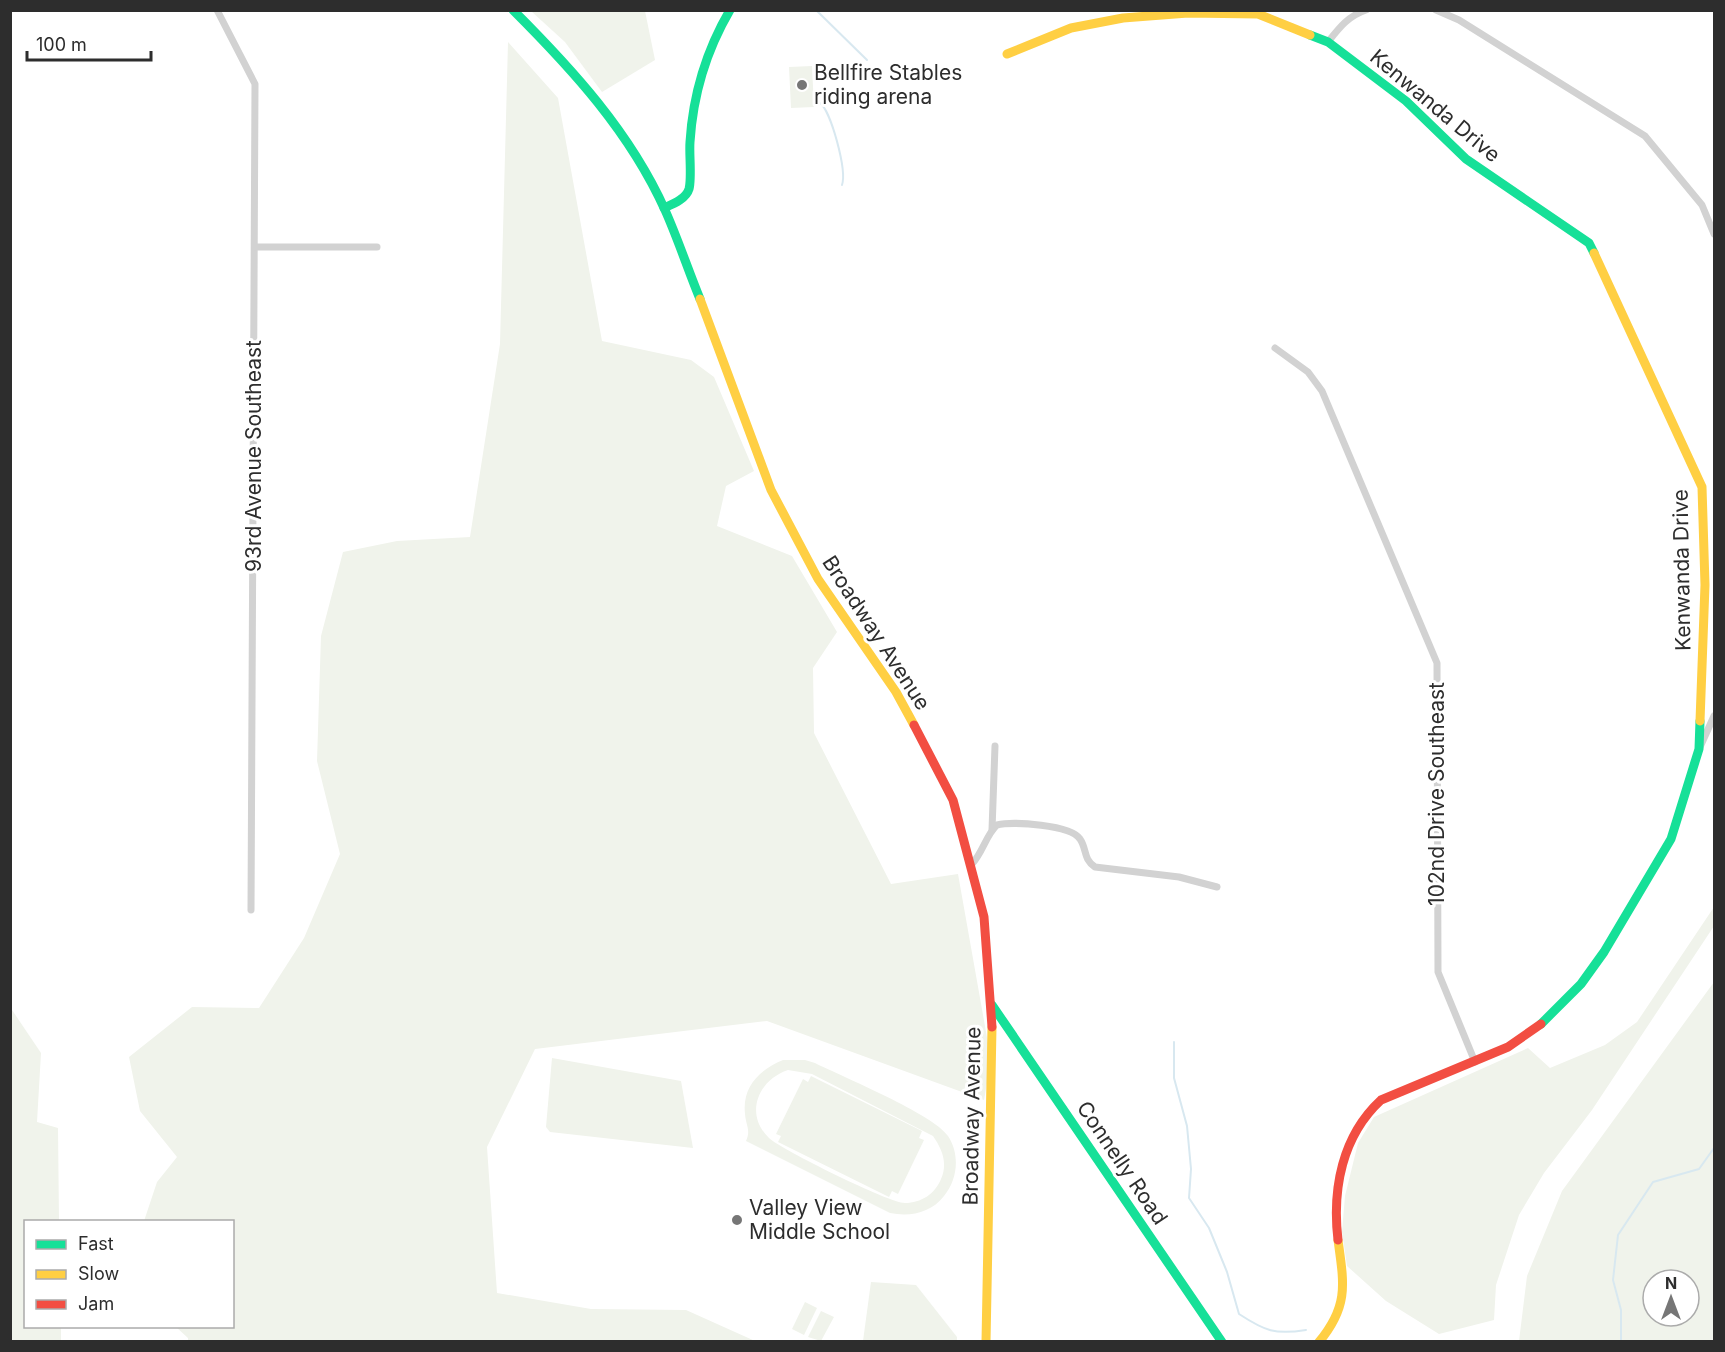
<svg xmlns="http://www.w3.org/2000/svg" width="1725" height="1352" viewBox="0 0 1725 1352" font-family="Inter,sans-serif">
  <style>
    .green { fill: #f0f3eb; fill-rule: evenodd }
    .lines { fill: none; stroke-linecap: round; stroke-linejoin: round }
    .stream { stroke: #d8e8f0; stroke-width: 2 }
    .street { stroke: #d2d2d2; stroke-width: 7 }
    .fast { stroke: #16e098; stroke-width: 9 }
    .slow { stroke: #ffcf43; stroke-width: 9 }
    .jam { stroke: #f24e42; stroke-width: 9 }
    .poi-dot { fill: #767676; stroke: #fff; stroke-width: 2 }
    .labels { text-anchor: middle; stroke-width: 6; stroke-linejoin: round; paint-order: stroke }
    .poi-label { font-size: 21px; fill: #2d2d2d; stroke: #fff; text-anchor: start }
    .street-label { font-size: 21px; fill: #2d2d2d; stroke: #fff }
  </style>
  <rect width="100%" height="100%" fill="#fff"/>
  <g class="green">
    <polygon points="531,11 645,11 655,60 602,92 565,42"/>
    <polygon points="508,42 558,98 602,341 691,360 714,377 754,471 726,486 717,526 792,556 837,632 813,668 814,733 891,884 958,874 991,1060 984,1100 767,1021 535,1049 487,1147 497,1293 591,1309 686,1310 755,1341 188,1341 188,1338 176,1327 232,1326 232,1222 144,1221 157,1182 177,1157 140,1111 129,1057 192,1007 259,1008 304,938 340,854 317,761 321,636 343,552 397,541 470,537 500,344"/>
    <polygon points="812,66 814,107 791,108 789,67"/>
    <polygon points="1714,907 1714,926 1592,1110 1544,1173 1519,1215 1496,1285 1494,1320 1439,1334 1386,1301 1347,1266 1342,1232 1345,1196 1358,1143 1374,1117 1528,1048 1550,1068 1605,1045 1637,1022"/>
    <path d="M1714,982V1341H1519L1527,1276L1562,1191ZM1653,1280H1689V1316H1653Z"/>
    <polygon points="10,1007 41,1053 37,1122 58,1128 59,1221 26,1222 26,1326 61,1327 61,1341 11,1341"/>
    <polygon points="552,1058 681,1081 693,1148 550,1132 546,1127"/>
    <path d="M783,1060H805L815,1063C843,1077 933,1114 948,1136C960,1154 958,1179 944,1196C931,1213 910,1217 890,1213L746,1141C751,1130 746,1126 745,1114C742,1087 759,1070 783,1060ZM788,1070L812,1074L933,1136C942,1149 948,1163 941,1179C935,1194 921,1203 905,1203C889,1203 782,1150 769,1138C744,1114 758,1080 788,1070Z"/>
    <polygon points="811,1076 922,1131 919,1138 924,1140 898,1194 892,1191 889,1197 778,1142 781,1136 776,1134 803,1079 808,1082"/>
    <polygon points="871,1282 916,1285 957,1337 957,1341 863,1341"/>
    <polygon points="805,1302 817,1308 804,1335 792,1329"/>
    <polygon points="821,1311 834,1317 821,1341 808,1337"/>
  </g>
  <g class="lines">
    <g class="stream">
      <polyline points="816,10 867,60"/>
      <path d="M820,103C831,111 847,170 842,185"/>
      <path d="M1174,1042V1078L1187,1126L1191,1169L1189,1198L1209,1228L1227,1272L1239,1314C1265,1331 1275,1335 1306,1330"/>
      <polyline points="1621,1342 1621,1310 1613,1280 1618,1235 1653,1182 1699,1169 1714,1148"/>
    </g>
    <g class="street">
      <polyline points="217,10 255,84 251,910"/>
      <polyline points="1436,10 1459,20 1645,136 1702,205 1714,234"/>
      <path d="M1328,42C1339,28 1348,16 1366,10"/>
      <polyline points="256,247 377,247"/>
      <polyline points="1275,348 1308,372 1322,391 1437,663 1438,972 1475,1062"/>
      <polyline points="1700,747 1714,716"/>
      <polyline points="992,830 995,746"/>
      <path d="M972,864C983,852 986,835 997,825C1013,821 1071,825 1080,839C1087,849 1083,859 1095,867L1179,877L1217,887"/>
    </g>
    <g class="fast">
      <path d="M513,10C572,69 630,132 665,210C678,239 688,270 700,299"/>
      <polyline points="1310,35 1328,42 1406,101 1466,159 1589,243 1594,253"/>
      <path d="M664,208C673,204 686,199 689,189C692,178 689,154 690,142C693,94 706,51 730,10"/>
      <polyline points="992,1005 1222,1342"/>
      <polyline points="1541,1024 1581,984 1604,952 1671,839 1699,749 1700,721"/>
    </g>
    <g class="slow">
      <polyline points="1007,54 1071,28 1123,18 1188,13 1258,14 1310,35"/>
      <polyline points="1594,253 1702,487 1705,585 1700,721"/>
      <polyline points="700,299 771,490 818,579 896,692 914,725"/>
      <polyline points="986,1342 992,1027"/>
      <path d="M1319,1342C1349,1306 1344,1284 1338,1240"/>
    </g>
    <g class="jam">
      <polyline points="914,725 953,800 984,917 992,1027"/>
      <path d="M1338,1240C1332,1189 1342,1136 1381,1100L1508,1047L1541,1024"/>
    </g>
  </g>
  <g class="poi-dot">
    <circle cx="802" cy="85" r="6"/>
    <circle cx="737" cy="1220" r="6"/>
  </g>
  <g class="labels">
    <g class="poi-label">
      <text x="814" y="80">Bellfire Stables<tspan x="814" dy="24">riding arena</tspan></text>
      <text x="749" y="1215">Valley View<tspan x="749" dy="24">Middle School</tspan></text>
    </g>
    <g class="street-label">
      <text transform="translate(1435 106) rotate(40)" y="7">Kenwanda Drive</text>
      <text transform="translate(254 456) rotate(-90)" y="7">93rd Avenue Southeast</text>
      <text transform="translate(1682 570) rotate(-91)" y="7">Kenwanda Drive</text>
      <text transform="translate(876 633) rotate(57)" y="7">Broadway Avenue</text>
      <text transform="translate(1437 794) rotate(-90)" y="7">102nd Drive Southeast</text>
      <text transform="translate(972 1116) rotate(-89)" y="7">Broadway Avenue</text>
      <text transform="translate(1122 1163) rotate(56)" y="7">Connelly Road</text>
    </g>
  </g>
  <rect width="1725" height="1352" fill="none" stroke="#2d2d2d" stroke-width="24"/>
  <rect x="24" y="1220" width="210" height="108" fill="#ffffff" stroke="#ababab" stroke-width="1.5"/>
  <rect x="36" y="1240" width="30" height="9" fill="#16e098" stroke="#ababab" stroke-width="1.5"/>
  <text x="78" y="1250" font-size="18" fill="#2d2d2d">Fast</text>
  <rect x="36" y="1270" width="30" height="9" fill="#ffcf43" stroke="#ababab" stroke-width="1.5"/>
  <text x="78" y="1280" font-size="18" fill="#2d2d2d">Slow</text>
  <rect x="36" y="1300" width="30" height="9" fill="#f24e42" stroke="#ababab" stroke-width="1.5"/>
  <text x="78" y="1310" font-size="18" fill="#2d2d2d">Jam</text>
  <g transform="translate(1671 1298)"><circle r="28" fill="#ffffff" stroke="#ababab" stroke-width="1.5"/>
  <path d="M0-4.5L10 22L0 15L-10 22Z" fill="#767676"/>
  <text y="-9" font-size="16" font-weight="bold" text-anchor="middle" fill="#2d2d2d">N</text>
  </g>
  <path d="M27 51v9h124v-9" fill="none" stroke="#2d2d2d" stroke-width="3"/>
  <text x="36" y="51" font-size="18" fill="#2d2d2d" stroke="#ffffff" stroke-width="4.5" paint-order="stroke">100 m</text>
</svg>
